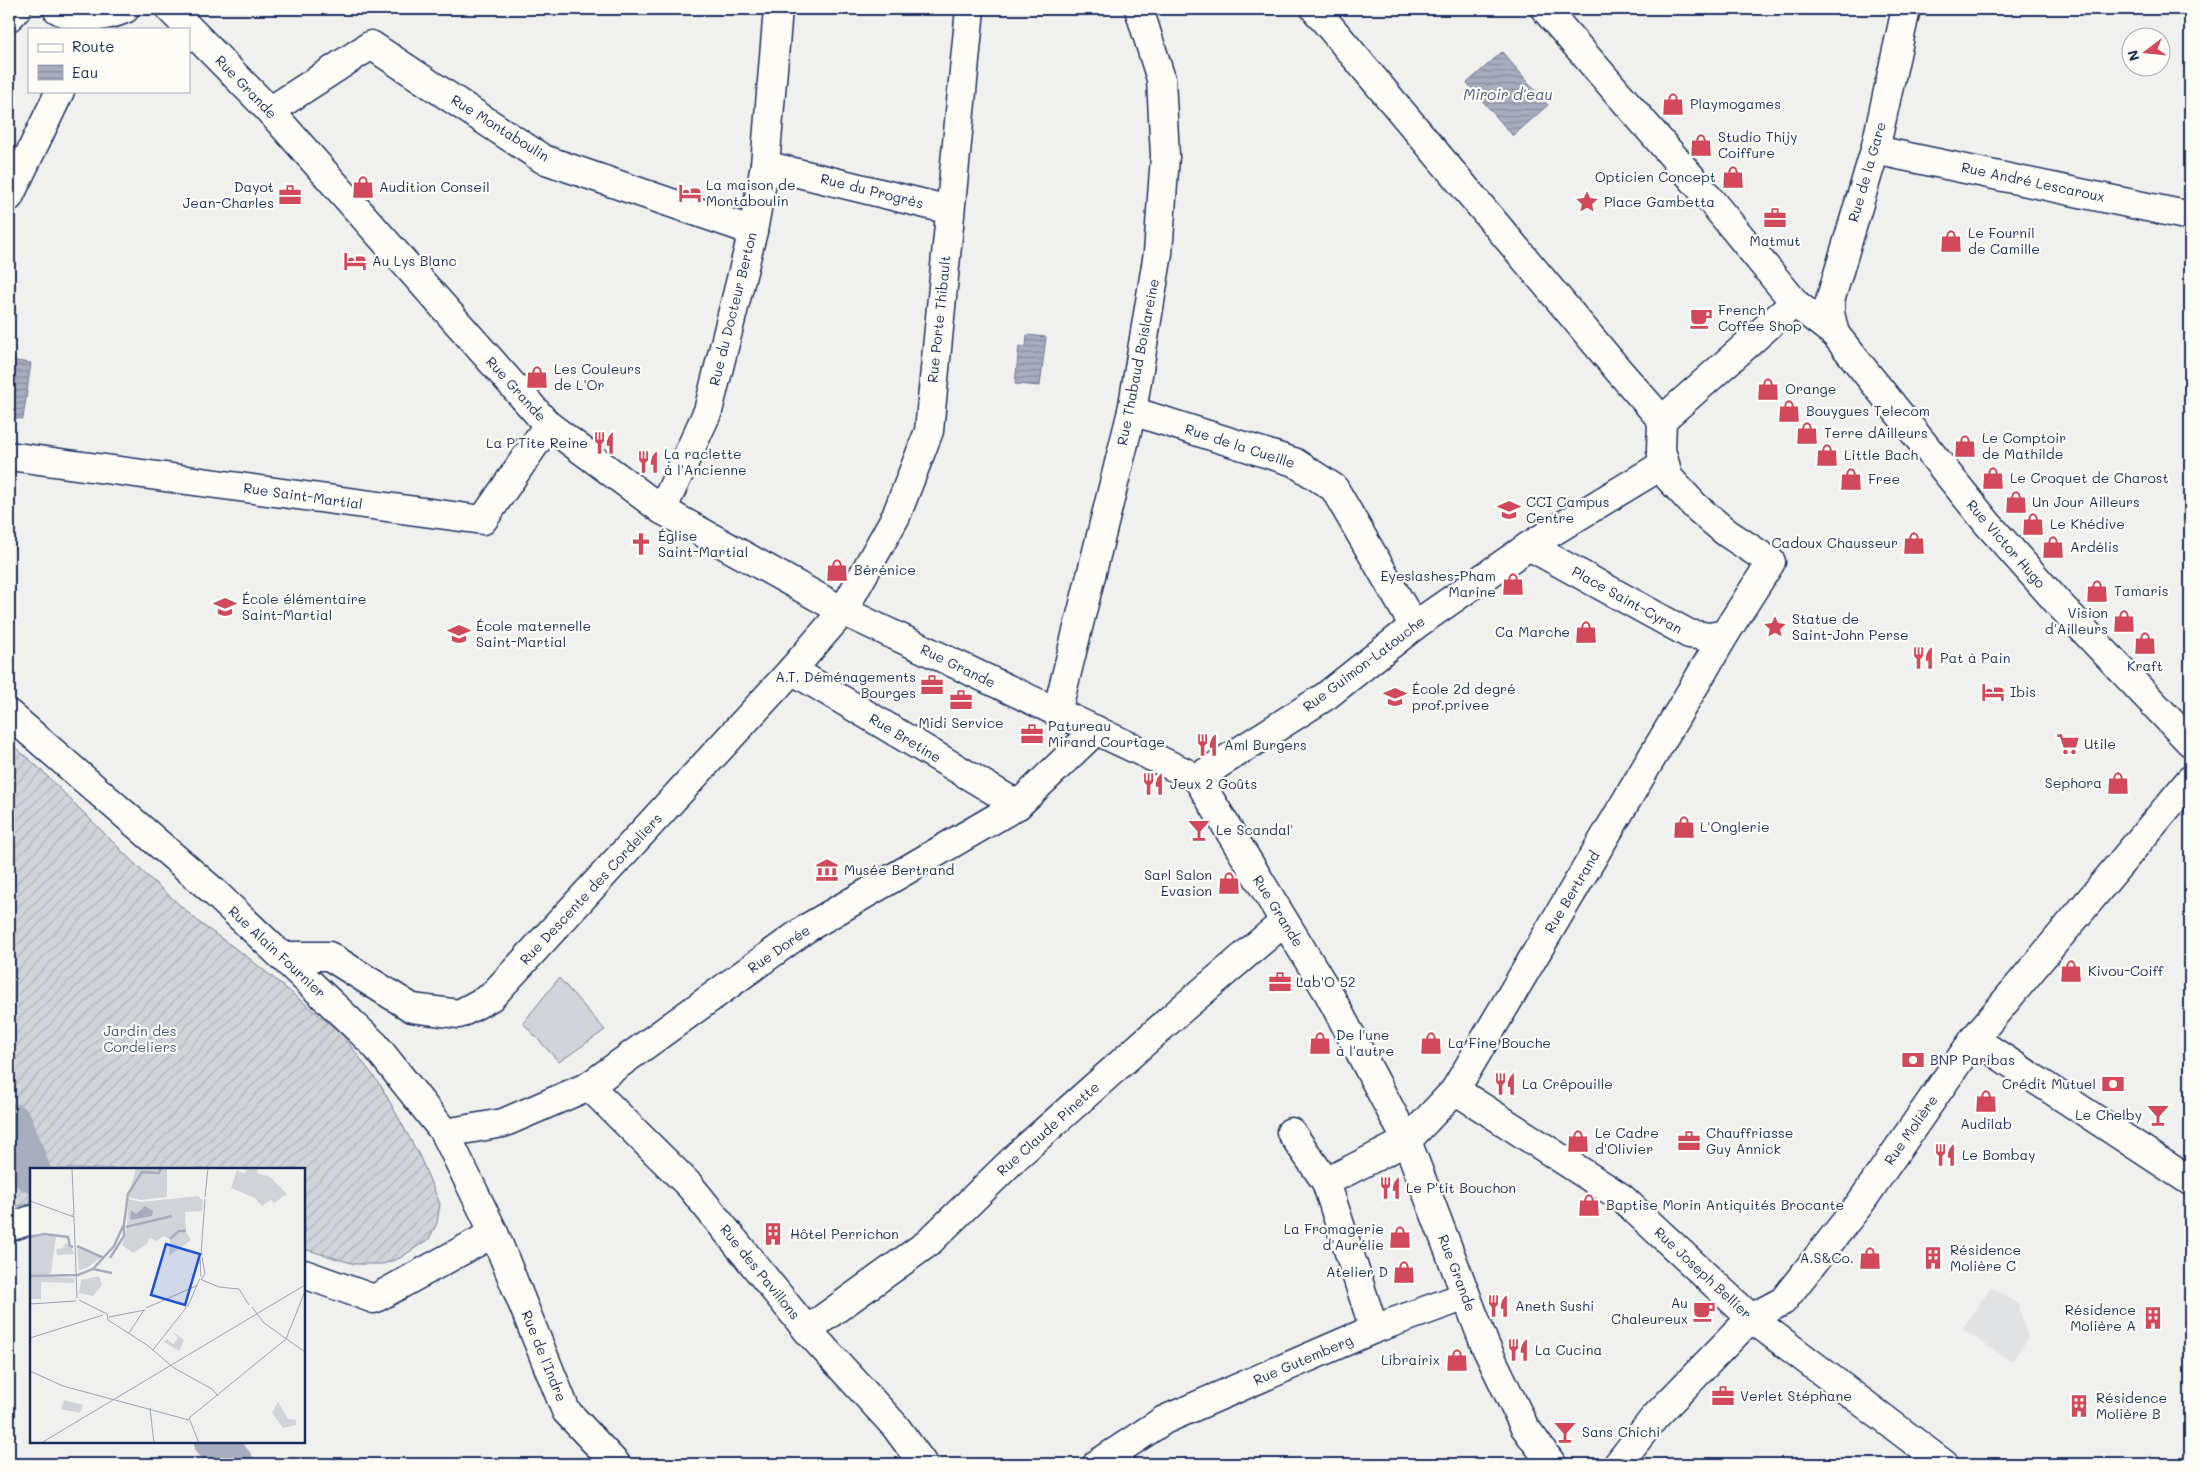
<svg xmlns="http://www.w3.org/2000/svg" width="2199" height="1473" viewBox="0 0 2199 1473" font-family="Mali,sans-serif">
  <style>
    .built { fill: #e0e2e3 }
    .grass { fill: #d0d3d8; stroke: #76819b }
    .garden { fill: url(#garden-furrows); stroke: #76819b }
    .water { fill: url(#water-rules); stroke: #6f7b97 }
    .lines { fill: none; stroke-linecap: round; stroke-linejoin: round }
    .canal { stroke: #a7adbd; stroke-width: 40 }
    .street-casing { stroke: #1b2f5e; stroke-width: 31 }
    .secondary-casing { stroke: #1b2f5e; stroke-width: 31 }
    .street { stroke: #fdfcf7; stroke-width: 28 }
    .secondary { stroke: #fdfcf7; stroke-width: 28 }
    .labels { text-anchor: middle; stroke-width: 4.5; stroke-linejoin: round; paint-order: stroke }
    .street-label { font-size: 14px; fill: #1b2f5e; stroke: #fdfcf7 }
    .poi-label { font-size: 14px; fill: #1b2f5e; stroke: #fdfcf7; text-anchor: start }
    .park-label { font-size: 14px; fill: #48587c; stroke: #fdfcf7 }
    .water-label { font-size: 15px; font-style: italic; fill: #4c5b7f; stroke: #fdfcf7 }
    .inset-river { fill: none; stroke: #a7adbd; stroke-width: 2.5 }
    .inset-road { fill: none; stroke: #9ba3b4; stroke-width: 1 }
    .view { fill: #1d4ed8; fill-opacity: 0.15; stroke: #1d4ed8; stroke-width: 2.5 }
    .inset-edge { fill: none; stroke: #1b2f5e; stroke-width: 2.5 }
  </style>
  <defs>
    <pattern id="garden-furrows" width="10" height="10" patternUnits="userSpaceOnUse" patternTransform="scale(1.25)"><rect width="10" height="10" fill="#d0d3d8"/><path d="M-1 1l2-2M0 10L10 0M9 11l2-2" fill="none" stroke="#b2b5bc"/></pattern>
    <pattern id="water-rules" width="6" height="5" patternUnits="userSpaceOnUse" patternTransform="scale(1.25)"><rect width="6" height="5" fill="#a7adbd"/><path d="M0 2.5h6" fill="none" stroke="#878d9d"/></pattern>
  </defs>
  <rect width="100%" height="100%" fill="#f0f0ee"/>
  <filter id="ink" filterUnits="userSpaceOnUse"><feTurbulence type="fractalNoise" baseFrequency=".02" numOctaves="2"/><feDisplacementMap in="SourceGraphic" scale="10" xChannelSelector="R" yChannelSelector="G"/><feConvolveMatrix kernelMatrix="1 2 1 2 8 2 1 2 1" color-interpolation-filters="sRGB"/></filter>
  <g filter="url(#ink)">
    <polygon class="built" points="1991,1287 2018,1304 2028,1338 2012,1362 1962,1329"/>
    <polygon class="grass" points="559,978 605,1030 559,1062 523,1023"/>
    <polygon class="garden" points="9,742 37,766 145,874 201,924 250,959 341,1033 381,1086 419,1155 440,1204 437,1223 429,1239 400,1258 383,1264 355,1264 304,1249 304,1169 31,1169 31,1204 9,1207"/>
    <g class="water">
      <polygon points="1502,52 1548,105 1513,136 1467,83"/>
      <polygon points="1027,335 1046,337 1040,386 1015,384 1019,346 1026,347"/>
      <polygon points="9,360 31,363 23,419 9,418"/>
    </g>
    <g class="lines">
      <g class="canal">
        <polyline points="9,1122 13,1124 31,1172"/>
        <polyline points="214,1442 234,1464"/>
      </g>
      <defs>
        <g id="street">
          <polyline points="170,9 270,111 548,425 662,510 843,611 1197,778 1329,994 1407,1141 1485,1345 1524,1426 1552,1464"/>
          <polyline points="1315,9 1619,371 1662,420"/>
          <polyline points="9,17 17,9"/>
          <polyline points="270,111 371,45 543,159 753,231"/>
          <polyline points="1875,150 2190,216"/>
          <polyline points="765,165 950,210"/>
          <polyline points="9,197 60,91"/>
          <polyline points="1835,334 1830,313 1830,301 1875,150 1906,9"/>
          <polyline points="1132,411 1294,462 1334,488 1414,626"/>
          <polyline points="1662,420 1785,311 1796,304"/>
          <polyline points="9,456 483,520 548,425"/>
          <polyline points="662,510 708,411 753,231 765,165 778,9"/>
          <polyline points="1529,546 1689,634 1710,637 1725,634 1771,562 1727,533 1696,507 1669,478 1661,450 1662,420"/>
          <polyline points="792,670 1018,805"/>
          <polyline points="1057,712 1132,411 1158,253 1165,156 1161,79 1139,9"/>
          <polyline points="9,714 212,890 375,1045 445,1133 494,1233 566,1411 616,1464"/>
          <polyline points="1197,778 1326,696 1414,626 1529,546 1664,464"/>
          <polyline points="282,956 329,956 412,1008 459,1014 491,997 792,670 843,611 896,516 929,431 970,9"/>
          <polyline points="1974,1039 2190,1181"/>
          <polyline points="589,1086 690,1186 807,1330 895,1426 923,1464"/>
          <polyline points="1455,1090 1622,1198 1751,1318 1944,1464"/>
          <polyline points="445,1133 503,1123 589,1086 807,928 1018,805 1096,730"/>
          <polyline points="1326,1182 1407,1141 1455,1090 1725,634"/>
          <polyline points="9,1227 31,1220"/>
          <polyline points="304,1274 374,1299 494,1233"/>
          <polyline points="1374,1329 1466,1296"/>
          <polyline points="807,1330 928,1243 1018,1155 1183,1008 1284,922"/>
          <polyline points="1097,1464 1164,1420 1374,1329 1326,1182 1291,1132"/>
          <polyline points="1618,1464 1654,1418 1751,1318 1783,1301 1859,1205 1974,1039 2190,780"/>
        </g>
        <g id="secondary">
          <path d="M57,9C77,21 104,18 125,9"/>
          <polyline points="1545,9 1698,185 1796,304 1835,334 1988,524 2060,605 2190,742"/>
        </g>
      </defs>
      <use href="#street" class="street-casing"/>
      <use href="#secondary" class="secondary-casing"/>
      <use href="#street" class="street"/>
      <use href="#secondary" class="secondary"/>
    </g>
  </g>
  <defs>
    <symbol id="shop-bare" viewBox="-9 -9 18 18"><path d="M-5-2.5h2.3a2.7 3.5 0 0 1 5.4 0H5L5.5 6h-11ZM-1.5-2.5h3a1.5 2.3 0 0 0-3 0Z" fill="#d1495b" stroke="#fdfcf7" stroke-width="2.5" paint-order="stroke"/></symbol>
    <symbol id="hotel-bare" viewBox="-9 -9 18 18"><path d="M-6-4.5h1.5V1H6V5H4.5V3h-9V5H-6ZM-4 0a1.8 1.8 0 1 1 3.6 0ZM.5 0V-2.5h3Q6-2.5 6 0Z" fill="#d1495b" stroke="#fdfcf7" stroke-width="2.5" paint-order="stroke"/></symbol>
    <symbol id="office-bare" viewBox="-9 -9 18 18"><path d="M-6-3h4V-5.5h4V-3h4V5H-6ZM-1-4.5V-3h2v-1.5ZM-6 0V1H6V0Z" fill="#d1495b" stroke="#fdfcf7" stroke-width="2.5" paint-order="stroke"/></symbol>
    <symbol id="sight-bare" viewBox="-9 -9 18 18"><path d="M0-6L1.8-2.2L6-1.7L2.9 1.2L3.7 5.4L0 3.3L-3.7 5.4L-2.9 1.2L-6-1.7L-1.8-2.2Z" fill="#d1495b" stroke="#fdfcf7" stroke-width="2.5" paint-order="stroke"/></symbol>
    <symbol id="cafe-bare" viewBox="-9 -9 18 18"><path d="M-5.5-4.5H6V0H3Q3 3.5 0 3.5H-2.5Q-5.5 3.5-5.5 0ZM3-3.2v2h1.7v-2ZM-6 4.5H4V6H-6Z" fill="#d1495b" stroke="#fdfcf7" stroke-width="2.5" paint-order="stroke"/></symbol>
    <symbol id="restaurant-bare" viewBox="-9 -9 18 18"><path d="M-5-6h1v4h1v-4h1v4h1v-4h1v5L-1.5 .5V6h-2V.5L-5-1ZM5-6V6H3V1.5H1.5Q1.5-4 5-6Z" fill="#d1495b" stroke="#fdfcf7" stroke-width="2.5" paint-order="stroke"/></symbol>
    <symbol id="university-bare" viewBox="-9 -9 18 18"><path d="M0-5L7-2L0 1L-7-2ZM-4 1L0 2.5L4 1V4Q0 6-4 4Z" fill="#d1495b" stroke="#fdfcf7" stroke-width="2.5" paint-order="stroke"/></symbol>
    <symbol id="church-bare" viewBox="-9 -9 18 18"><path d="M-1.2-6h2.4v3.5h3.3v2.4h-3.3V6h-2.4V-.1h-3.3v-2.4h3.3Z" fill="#d1495b" stroke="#fdfcf7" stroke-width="2.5" paint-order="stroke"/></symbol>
    <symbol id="school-bare" viewBox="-9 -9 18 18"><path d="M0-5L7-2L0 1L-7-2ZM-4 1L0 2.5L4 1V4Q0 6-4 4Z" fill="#d1495b" stroke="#fdfcf7" stroke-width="2.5" paint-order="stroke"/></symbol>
    <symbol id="supermarket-bare" viewBox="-9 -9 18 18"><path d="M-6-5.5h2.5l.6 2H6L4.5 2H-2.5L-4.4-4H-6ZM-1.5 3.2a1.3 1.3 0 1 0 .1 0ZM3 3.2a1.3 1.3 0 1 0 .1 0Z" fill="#d1495b" stroke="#fdfcf7" stroke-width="2.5" paint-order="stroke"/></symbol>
    <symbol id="bar-bare" viewBox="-9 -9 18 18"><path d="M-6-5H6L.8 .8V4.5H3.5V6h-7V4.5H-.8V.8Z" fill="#d1495b" stroke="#fdfcf7" stroke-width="2.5" paint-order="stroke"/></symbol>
    <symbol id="museum-bare" viewBox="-9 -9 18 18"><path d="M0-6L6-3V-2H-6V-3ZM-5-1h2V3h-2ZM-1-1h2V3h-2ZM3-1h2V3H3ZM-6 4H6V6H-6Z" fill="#d1495b" stroke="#fdfcf7" stroke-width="2.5" paint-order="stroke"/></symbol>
    <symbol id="bank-bare" viewBox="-9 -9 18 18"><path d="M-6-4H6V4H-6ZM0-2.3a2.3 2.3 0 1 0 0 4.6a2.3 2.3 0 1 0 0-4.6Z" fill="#d1495b" stroke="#fdfcf7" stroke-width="2.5" paint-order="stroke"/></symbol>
    <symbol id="building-bare" viewBox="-9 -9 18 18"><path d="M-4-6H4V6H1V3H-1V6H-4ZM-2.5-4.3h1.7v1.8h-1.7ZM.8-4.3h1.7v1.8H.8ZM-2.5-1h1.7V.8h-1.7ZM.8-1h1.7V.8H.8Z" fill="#d1495b" stroke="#fdfcf7" stroke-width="2.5" paint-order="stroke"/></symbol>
  </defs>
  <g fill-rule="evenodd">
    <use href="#shop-bare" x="1657" y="88" width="32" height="32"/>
    <use href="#shop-bare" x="1685" y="129" width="32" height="32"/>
    <use href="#shop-bare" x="1717" y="161" width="32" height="32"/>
    <use href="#shop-bare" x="347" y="171" width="32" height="32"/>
    <use href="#hotel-bare" x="674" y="177" width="32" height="32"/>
    <use href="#office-bare" x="274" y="179" width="32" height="32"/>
    <use href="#sight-bare" x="1571" y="186" width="32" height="32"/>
    <use href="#office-bare" x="1759" y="202" width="32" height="32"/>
    <use href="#shop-bare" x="1935" y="225" width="32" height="32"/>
    <use href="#hotel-bare" x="339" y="245" width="32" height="32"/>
    <use href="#cafe-bare" x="1685" y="302" width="32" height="32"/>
    <use href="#shop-bare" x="521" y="361" width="32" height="32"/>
    <use href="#shop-bare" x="1752" y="373" width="32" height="32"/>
    <use href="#shop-bare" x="1773" y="395" width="32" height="32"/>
    <use href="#shop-bare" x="1791" y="417" width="32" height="32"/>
    <use href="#restaurant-bare" x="588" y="427" width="32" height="32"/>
    <use href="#shop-bare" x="1949" y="430" width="32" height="32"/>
    <use href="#shop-bare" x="1811" y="439" width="32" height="32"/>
    <use href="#restaurant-bare" x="632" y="446" width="32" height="32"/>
    <use href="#shop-bare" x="1977" y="462" width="32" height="32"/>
    <use href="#shop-bare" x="1835" y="463" width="32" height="32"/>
    <use href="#shop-bare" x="2000" y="486" width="32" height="32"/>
    <use href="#university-bare" x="1493" y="494" width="32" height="32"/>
    <use href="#shop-bare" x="2017" y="508" width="32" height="32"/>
    <use href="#shop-bare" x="1898" y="527" width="32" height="32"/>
    <use href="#church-bare" x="625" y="528" width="32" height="32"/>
    <use href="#shop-bare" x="2037" y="531" width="32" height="32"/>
    <use href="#shop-bare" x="821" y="554" width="32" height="32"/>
    <use href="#shop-bare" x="1497" y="568" width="32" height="32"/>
    <use href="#shop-bare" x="2081" y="575" width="32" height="32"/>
    <use href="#school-bare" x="209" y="591" width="32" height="32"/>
    <use href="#shop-bare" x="2108" y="605" width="32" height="32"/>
    <use href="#sight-bare" x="1759" y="611" width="32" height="32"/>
    <use href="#shop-bare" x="1570" y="616" width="32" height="32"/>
    <use href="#school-bare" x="443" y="618" width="32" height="32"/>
    <use href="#shop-bare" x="2129" y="627" width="32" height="32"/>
    <use href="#restaurant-bare" x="1907" y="642" width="32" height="32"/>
    <use href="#office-bare" x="916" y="669" width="32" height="32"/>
    <use href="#hotel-bare" x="1977" y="676" width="32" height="32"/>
    <use href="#school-bare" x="1379" y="681" width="32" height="32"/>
    <use href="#office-bare" x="945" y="684" width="32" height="32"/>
    <use href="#office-bare" x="1016" y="718" width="32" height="32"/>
    <use href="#supermarket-bare" x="2052" y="728" width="32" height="32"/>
    <use href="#restaurant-bare" x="1191" y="729" width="32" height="32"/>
    <use href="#shop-bare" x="2102" y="767" width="32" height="32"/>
    <use href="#restaurant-bare" x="1137" y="768" width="32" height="32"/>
    <use href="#shop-bare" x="1668" y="811" width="32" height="32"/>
    <use href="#bar-bare" x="1183" y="814" width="32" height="32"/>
    <use href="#museum-bare" x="811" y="854" width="32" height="32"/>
    <use href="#shop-bare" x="1213" y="867" width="32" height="32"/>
    <use href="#shop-bare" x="2055" y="955" width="32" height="32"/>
    <use href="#office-bare" x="1264" y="966" width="32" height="32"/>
    <use href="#shop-bare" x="1304" y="1027" width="32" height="32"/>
    <use href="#shop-bare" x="1415" y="1027" width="32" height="32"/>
    <use href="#bank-bare" x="1897" y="1044" width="32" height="32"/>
    <use href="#restaurant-bare" x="1489" y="1068" width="32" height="32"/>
    <use href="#bank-bare" x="2097" y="1068" width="32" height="32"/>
    <use href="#shop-bare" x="1970" y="1085" width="32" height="32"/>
    <use href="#bar-bare" x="2142" y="1099" width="32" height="32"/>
    <use href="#shop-bare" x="1562" y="1125" width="32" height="32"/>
    <use href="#office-bare" x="1673" y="1125" width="32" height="32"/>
    <use href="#restaurant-bare" x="1929" y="1139" width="32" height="32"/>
    <use href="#restaurant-bare" x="1374" y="1172" width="32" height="32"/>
    <use href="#shop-bare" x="1573" y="1189" width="32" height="32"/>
    <use href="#building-bare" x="757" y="1218" width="32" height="32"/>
    <use href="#shop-bare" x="1384" y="1221" width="32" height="32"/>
    <use href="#shop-bare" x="1854" y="1242" width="32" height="32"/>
    <use href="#building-bare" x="1917" y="1242" width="32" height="32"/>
    <use href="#shop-bare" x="1388" y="1256" width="32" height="32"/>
    <use href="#restaurant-bare" x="1482" y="1290" width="32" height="32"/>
    <use href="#cafe-bare" x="1688" y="1295" width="32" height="32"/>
    <use href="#building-bare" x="2137" y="1302" width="32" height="32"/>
    <use href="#restaurant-bare" x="1502" y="1334" width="32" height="32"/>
    <use href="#shop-bare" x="1441" y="1344" width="32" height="32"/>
    <use href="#office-bare" x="1707" y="1380" width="32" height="32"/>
    <use href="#building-bare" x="2063" y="1390" width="32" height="32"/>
    <use href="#bar-bare" x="1549" y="1416" width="32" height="32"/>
  </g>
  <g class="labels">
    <g class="street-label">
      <text transform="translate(246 87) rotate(46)" y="5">Rue Grande</text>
      <text transform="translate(500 128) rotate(32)" y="5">Rue Montaboulin</text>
      <text transform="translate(1867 172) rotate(-74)" y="5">Rue de la Gare</text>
      <text transform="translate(2033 182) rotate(12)" y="5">Rue André Lescaroux</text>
      <text transform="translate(872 191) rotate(14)" y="5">Rue du Progrès</text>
      <text transform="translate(733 309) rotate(-76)" y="5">Rue du Docteur Berton</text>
      <text transform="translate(939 319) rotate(-84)" y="5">Rue Porte Thibault</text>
      <text transform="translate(1138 362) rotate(-79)" y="5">Rue Thabaud Boislareine</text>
      <text transform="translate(516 389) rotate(48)" y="5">Rue Grande</text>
      <text transform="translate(1240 446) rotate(18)" y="5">Rue de la Cueille</text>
      <text transform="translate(303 496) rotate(8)" y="5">Rue Saint-Martial</text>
      <text transform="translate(2006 544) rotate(49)" y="5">Rue Victor Hugo</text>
      <text transform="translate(1627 600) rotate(29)" y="5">Place Saint-Cyran</text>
      <text transform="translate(1364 664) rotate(-37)" y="5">Rue Guimon-Latouche</text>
      <text transform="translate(958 666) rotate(26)" y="5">Rue Grande</text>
      <text transform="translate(905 738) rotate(31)" y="5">Rue Bretine</text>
      <text transform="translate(591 889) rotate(-47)" y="5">Rue Descente des Cordeliers</text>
      <text transform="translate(1572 892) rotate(-59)" y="5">Rue Bertrand</text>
      <text transform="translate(1278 911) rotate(58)" y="5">Rue Grande</text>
      <text transform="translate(779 949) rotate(-35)" y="5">Rue Dorée</text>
      <text transform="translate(277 952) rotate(43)" y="5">Rue Alain Fournier</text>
      <text transform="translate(1048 1129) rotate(-42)" y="5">Rue Claude Pinette</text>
      <text transform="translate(1911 1130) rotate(-55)" y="5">Rue Molière</text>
      <text transform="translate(760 1272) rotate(51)" y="5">Rue des Pavillons</text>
      <text transform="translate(1457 1273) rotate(69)" y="5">Rue Grande</text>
      <text transform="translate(1703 1273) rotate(43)" y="5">Rue Joseph Bellier</text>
      <text transform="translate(544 1356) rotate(68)" y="5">Rue de l'Indre</text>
      <text transform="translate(1303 1360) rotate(-23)" y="5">Rue Gutemberg</text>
    </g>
    <g class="poi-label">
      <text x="1690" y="109">Playmogames</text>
      <text x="1718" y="142">Studio Thijy<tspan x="1718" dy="16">Coiffure</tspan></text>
      <text x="1716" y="182" text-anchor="end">Opticien Concept</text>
      <text x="706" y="190">La maison de<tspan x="706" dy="16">Montaboulin</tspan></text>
      <text x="274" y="192" text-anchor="end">Dayot<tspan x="274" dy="16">Jean-Charles</tspan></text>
      <text x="379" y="192">Audition Conseil</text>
      <text x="1604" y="207">Place Gambetta</text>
      <text x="1968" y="238">Le Fournil<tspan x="1968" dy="16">de Camille</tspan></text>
      <text x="1775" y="246" text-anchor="middle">Matmut</text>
      <text x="372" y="266">Au Lys Blanc</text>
      <text x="1718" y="315">French<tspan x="1718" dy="16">Coffee Shop</tspan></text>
      <text x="554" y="374">Les Couleurs<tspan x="554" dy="16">de L'Or</tspan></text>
      <text x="1785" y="394">Orange</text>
      <text x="1806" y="416">Bouygues Telecom</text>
      <text x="1824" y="438">Terre dAilleurs</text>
      <text x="1982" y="443">Le Comptoir<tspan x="1982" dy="16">de Mathilde</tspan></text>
      <text x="588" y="448" text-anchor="end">La P'Tite Reine</text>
      <text x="664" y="459">La raclette<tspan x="664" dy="16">à l'Ancienne</tspan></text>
      <text x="1844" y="460">Little Bach</text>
      <text x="2010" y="483">Le Croquet de Charost</text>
      <text x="1868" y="484">Free</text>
      <text x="1526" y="507">CCI Campus<tspan x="1526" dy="16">Centre</tspan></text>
      <text x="2032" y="507">Un Jour Ailleurs</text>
      <text x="2050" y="529">Le Khédive</text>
      <text x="658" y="541">Église<tspan x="658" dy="16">Saint-Martial</tspan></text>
      <text x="1898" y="548" text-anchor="end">Cadoux Chausseur</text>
      <text x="2070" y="552">Ardélis</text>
      <text x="854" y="575">Bérénice</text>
      <text x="1496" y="581" text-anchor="end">Eyeslashes-Pham<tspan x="1496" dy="16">Marine</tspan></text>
      <text x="2114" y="596">Tamaris</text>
      <text x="242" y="604">École élémentaire<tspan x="242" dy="16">Saint-Martial</tspan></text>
      <text x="2108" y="618" text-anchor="end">Vision<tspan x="2108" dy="16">d'Ailleurs</tspan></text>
      <text x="1792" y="624">Statue de<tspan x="1792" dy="16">Saint-John Perse</tspan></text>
      <text x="476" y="631">École maternelle<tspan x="476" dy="16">Saint-Martial</tspan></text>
      <text x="1570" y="637" text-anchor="end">Ca Marche</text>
      <text x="1940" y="663">Pat à Pain</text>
      <text x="2145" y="671" text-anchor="middle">Kraft</text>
      <text x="916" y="682" text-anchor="end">A.T. Déménagements<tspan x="916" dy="16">Bourges</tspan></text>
      <text x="1412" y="694">École 2d degré<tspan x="1412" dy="16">prof.privee</tspan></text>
      <text x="2010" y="697">Ibis</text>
      <text x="961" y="728" text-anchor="middle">Midi Service</text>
      <text x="1048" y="731">Patureau<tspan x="1048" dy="16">Mirand Courtage</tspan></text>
      <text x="2084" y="749">Utile</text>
      <text x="1224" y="750">Aml Burgers</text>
      <text x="2102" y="788" text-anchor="end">Sephora</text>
      <text x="1170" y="789">Jeux 2 Goûts</text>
      <text x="1700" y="832">L'Onglerie</text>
      <text x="1216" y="835">Le Scandal'</text>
      <text x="844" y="875">Musée Bertrand</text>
      <text x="1212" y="880" text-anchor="end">Sarl Salon<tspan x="1212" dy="16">Evasion</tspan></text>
      <text x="2088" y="976">Kivou-Coiff</text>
      <text x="1296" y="987">Lab'O 52</text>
      <text x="1336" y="1040">De l'une<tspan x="1336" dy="16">à l'autre</tspan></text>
      <text x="1448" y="1048">La Fine Bouche</text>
      <text x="1930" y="1065">BNP Paribas</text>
      <text x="1522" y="1089">La Crêpouille</text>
      <text x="2096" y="1089" text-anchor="end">Crédit Mutuel</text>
      <text x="2142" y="1120" text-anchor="end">Le Chelby</text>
      <text x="1986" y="1129" text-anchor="middle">Audilab</text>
      <text x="1595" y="1138">Le Cadre<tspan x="1595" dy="16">d'Olivier</tspan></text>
      <text x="1706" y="1138">Chauffriasse<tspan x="1706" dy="16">Guy Annick</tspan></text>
      <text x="1962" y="1160">Le Bombay</text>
      <text x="1406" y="1193">Le P'tit Bouchon</text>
      <text x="1606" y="1210">Baptise Morin Antiquités Brocante</text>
      <text x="1384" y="1234" text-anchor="end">La Fromagerie<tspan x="1384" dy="16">d'Aurélie</tspan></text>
      <text x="790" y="1239">Hôtel Perrichon</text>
      <text x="1950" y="1255">Résidence<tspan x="1950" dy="16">Molière C</tspan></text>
      <text x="1854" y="1263" text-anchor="end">A.S&amp;Co.</text>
      <text x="1388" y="1277" text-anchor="end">Atelier D</text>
      <text x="1688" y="1308" text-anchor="end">Au<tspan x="1688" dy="16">Chaleureux</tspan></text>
      <text x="1515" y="1311">Aneth Sushi</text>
      <text x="2136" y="1315" text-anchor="end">Résidence<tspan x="2136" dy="16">Molière A</tspan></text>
      <text x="1535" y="1355">La Cucina</text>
      <text x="1440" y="1365" text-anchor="end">Librairix</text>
      <text x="1740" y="1401">Verlet Stéphane</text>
      <text x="2096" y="1403">Résidence<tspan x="2096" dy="16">Molière B</tspan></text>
      <text x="1582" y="1437">Sans Chichi</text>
    </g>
    <g class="park-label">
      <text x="140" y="1036">Jardin des<tspan x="140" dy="16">Cordeliers</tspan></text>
    </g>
    <g class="water-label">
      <text x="1508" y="100">Miroir d'eau</text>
    </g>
  </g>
  <g transform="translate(30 1168)">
    <rect width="275" height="275" fill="#f0f0ee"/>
    <path d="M47,80L70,89H71L57,100L49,102ZM34,232L53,237L50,245L31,241Z" fill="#d0d3d8"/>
    <path d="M106,0H137V29L111,32L98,29ZM168,28L173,33L172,43L155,44L156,64L150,62L140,71L134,68L126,73L118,69L121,66L104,58L99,61L117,76L103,85L92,77L97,60L98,31L111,34ZM38,70L44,86L27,87L26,81L33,80L35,75L38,76ZM0,108L44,110V115L11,114V131H0ZM69,108L72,117L63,128L49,125L51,112ZM143,164L154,172L149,183L134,174L137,171L143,176L148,170ZM248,234L258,251L266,252V257L253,260L242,245Z" fill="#d0d3d8"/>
    <path d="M0,66L26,68L21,105L17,107H0Z" fill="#d0d3d8"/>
    <path d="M217,0L228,2L227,5L240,9L257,26L244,35L241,32L232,38L225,30L201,20L207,2L214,6Z" fill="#d0d3d8"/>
    <path d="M109,57L121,66L117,76L99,61ZM150,62L156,64L161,72L139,88L140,71Z" fill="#d0d3d8"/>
    <path d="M115,38L123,43L122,48L100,52L101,42L106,46Z" fill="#a7adbd"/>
    <path class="inset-river" d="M96,59L142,48M0,69L14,66L38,69L40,78L43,79M140,71L149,63H156M47,78L74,90M80,90L94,68V56M63,101L82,105M0,108L48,107L63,101L84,78L94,56L98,26L112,4L129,5L131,0"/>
    <path class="inset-road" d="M42,1L44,47M175,29L178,0M0,33L44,49L42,46M44,49L47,130M171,87L175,31M172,89L175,106L171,112L173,110M170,90L171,109M172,112L189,119L209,121L219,137M49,132L77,146L78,152L117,177L144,200L182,221L188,228M0,136L46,133M222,139L234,155L275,184M116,140L166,118L170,111M79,149L115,142M99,165L114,142M0,170L73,147M123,182L159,136L167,117M0,203L33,218L159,252M120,240L124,275M159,250L256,171L275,123M159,250L169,275M11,275L275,117"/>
    <path class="view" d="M136,76L170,86L155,137L121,127Z"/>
    <rect width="275" height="275" class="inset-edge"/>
  </g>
  <rect width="2199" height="1473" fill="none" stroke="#fdfcf7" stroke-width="30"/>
  <rect x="15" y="15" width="2169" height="1443" fill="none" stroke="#1b2f5e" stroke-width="2" filter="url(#ink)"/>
  <rect x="28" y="28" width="162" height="65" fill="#fdfcf7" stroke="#a3aaba"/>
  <rect x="38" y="44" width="25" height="8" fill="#fdfcf7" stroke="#a3aaba"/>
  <text x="72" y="52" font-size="15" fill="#1b2f5e">Route</text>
  <rect x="38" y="65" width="25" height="15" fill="url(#water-rules)" stroke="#a3aaba"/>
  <text x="72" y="78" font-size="15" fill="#1b2f5e">Eau</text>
  <g transform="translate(2146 52) rotate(254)"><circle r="24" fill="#fdfcf7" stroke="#a3aaba"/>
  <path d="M0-4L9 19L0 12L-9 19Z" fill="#d1495b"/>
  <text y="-8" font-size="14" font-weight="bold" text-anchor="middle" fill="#1b2f5e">N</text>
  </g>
</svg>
